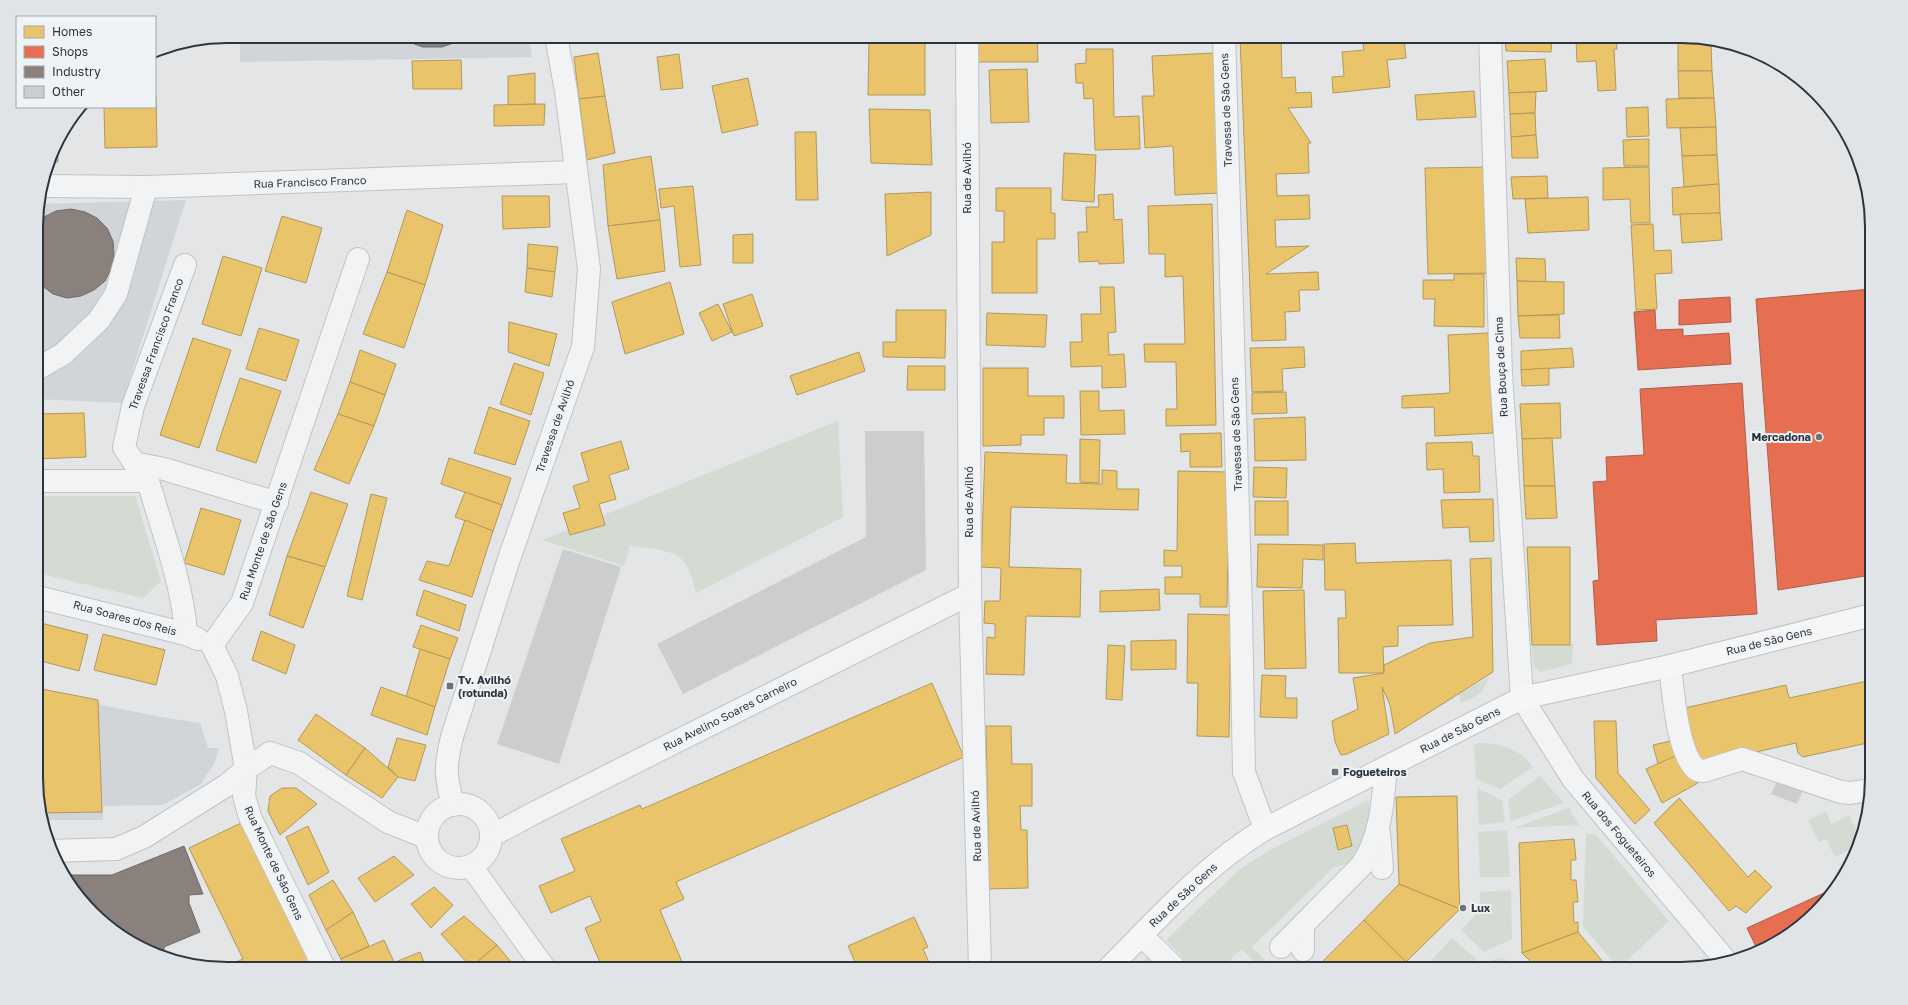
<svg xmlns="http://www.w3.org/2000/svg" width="1908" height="1005" viewBox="0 0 1908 1005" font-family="'Golos Text',sans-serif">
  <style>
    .built { fill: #d1d5da }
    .green { fill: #d4dbd3 }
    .homes { fill: #e9c46a; stroke: #b0995d }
    .shops { fill: #e76f51; stroke: #af5d4c }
    .industry { fill: #8a817c; stroke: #6e6a6a }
    .building { fill: #cbcdcf }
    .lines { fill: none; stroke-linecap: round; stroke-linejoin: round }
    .minor-casing { stroke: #c1c3c5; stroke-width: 24 }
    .major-casing { stroke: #bfc2c4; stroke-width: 24 }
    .minor { stroke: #f1f3f4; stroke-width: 22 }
    .major { stroke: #f6f6f6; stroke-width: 22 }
    .poi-dot { fill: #6b727a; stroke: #f0f3f6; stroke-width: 1.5 }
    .labels { text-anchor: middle; stroke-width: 4; stroke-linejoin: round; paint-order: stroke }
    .street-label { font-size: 11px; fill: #2b343f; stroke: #f0f3f6 }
    .poi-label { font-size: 11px; font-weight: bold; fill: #2b343f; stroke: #f0f3f6; text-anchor: start }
    .rim { fill: none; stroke: #2b343f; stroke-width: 2 }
  </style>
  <rect width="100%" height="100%" fill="#e3e5e7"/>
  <g class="built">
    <polygon points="240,36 529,36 532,57 240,62"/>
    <polygon points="186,200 122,403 37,399 36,214 39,204"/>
    <polygon points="37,692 161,717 200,723 208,748 219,748 215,762 201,784 163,805 103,806 103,820 42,820 38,803"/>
  </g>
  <g class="green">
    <path d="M838,421L843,517L696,593C693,580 689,562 676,555C668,550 641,547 630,546L624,566L542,540Z"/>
    <polygon points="37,496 135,496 161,581 143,598 37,573"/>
    <polygon points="1573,644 1572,664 1540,672 1533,665 1532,645"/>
    <path d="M1489,677C1484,693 1476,697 1461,703L1459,694Z"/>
    <path d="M1478,743C1500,743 1519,748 1533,767L1500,789L1476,779L1474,745Z"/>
    <polygon points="1540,776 1564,803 1511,821 1508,800"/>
    <polygon points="1477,788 1502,800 1505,822 1479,825"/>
    <polygon points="1368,800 1371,816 1355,861 1333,868 1252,947 1274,969 1262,969 1241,949 1221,969 1194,969 1166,940 1239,870 1268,851"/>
    <polygon points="1569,808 1579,825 1514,828"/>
    <polygon points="1826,811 1831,824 1849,815 1859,835 1856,846 1835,857 1826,839 1819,842 1808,820"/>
    <polygon points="1507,830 1510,877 1480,877 1478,832"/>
    <polygon points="1586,834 1595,834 1669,921 1619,968 1583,927"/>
    <polygon points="1511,890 1512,939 1484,952 1461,930 1480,910 1480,892"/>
    <polygon points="1452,938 1476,959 1468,967 1465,965 1455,969 1425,969 1424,968"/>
    <polygon points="1148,957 1160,969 1136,969"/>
    <polygon points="1500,958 1506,960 1514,969 1483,969 1492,960"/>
    <polygon points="1679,960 1686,969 1668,969"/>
  </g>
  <g class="homes">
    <rect x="869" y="36" width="56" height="5"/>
    <polygon points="976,36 1037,36 1038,62 976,62"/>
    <polygon points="1171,36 1212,36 1212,41 1171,40"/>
    <polygon points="1240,36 1281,36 1282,78 1295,77 1296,93 1311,92 1312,107 1288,108 1311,143 1308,143 1309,173 1276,174 1277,196 1309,195 1310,219 1275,220 1276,247 1309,246 1266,274 1318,272 1319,290 1299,290 1300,311 1285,312 1286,340 1252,341"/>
    <polygon points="1505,36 1552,36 1551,52 1506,51"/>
    <polygon points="1601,36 1616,36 1617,49 1614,49 1616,90 1598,91 1596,61 1577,62 1576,40 1601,39"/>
    <polygon points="1671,36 1681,36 1701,41 1671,41"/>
    <polygon points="1404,39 1406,58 1387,60 1390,87 1333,93 1332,77 1344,76 1342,52 1364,50 1363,44"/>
    <polygon points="869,41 925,41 925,95 868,95"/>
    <polygon points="1678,41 1701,41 1711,43 1712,71 1678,71"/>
    <polygon points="1086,49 1113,49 1114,117 1139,116 1140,149 1095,150 1093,98 1084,99 1083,83 1076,83 1075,64 1086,63"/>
    <polygon points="598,53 605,96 579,99 574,57"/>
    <polygon points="1215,53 1220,193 1175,195 1173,146 1145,148 1142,96 1154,96 1152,56"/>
    <polygon points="679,54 683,88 661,90 657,57"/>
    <polygon points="1545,59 1547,91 1509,93 1507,61"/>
    <polygon points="461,60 462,89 413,89 412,61"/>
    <polygon points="1027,69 1029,122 991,123 989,70"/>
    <polygon points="1678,71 1712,71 1714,98 1679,98"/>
    <polygon points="535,73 535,104 508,105 508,76"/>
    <polygon points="748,78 758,125 722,133 712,86"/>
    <polygon points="1474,91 1476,117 1417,120 1415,95"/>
    <polygon points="1536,92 1535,113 1510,114 1509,93"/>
    <polygon points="605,96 615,153 587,160 579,99"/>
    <polygon points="155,97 156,97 157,147 105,148 104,107 155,107"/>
    <polygon points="1714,98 1716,127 1667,128 1666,99"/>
    <polygon points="545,104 544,125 494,126 494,105"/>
    <polygon points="1648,107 1649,136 1627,137 1626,108"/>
    <polygon points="869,109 930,110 932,165 871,163"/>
    <polygon points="1535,113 1536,135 1511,137 1510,114"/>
    <polygon points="1716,127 1717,155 1682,156 1680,128"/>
    <polygon points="795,132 816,132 818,200 796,200"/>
    <polygon points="1536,135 1538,158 1512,158 1511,137"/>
    <polygon points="58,139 58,162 50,162 56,142"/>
    <polygon points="1649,139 1649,166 1624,166 1623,140"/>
    <polygon points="1064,153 1096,155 1094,202 1062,200"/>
    <polygon points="1717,155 1719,184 1684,187 1682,156"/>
    <polygon points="651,156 660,220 608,226 603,165"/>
    <polygon points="1489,167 1492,273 1428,274 1425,168"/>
    <polygon points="1649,167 1650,223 1631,223 1630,199 1603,200 1603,168"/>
    <polygon points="1547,176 1548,198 1513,199 1511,177"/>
    <polygon points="1719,184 1720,213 1673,215 1672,188"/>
    <polygon points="693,186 701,265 680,267 674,206 661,208 659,189"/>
    <polygon points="996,188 1051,188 1051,213 1055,213 1055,239 1037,239 1037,293 992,293 992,242 1004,242 1004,211 996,211"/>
    <polygon points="931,192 931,235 887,256 885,194"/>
    <polygon points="1113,194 1114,220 1122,219 1124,263 1099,264 1099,261 1079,262 1078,232 1087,232 1086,207 1099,207 1098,195"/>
    <polygon points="502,196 549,196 550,227 503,229"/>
    <polygon points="1588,197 1589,230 1528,233 1525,199"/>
    <polygon points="1212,204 1216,425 1166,426 1166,409 1177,409 1176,362 1145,362 1144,344 1185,344 1183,276 1165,277 1165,254 1149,254 1148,206"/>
    <polygon points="407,210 443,225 425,285 387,272"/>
    <polygon points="1720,213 1722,240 1682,243 1680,214"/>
    <polygon points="282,216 322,228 306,283 265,271"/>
    <polygon points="660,220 665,271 617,279 608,226"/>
    <polygon points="1653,224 1654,251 1671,250 1672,273 1655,274 1657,309 1636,310 1631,225"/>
    <polygon points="753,234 753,263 733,263 733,235"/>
    <polygon points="528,244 558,247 555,272 527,268"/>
    <polygon points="223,256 262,268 241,336 202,324"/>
    <polygon points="1516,258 1545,259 1546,282 1517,281"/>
    <polygon points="527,268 555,272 552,297 525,292"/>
    <polygon points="387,272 425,285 404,348 363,334"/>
    <polygon points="1454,274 1484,274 1484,327 1434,326 1435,299 1423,299 1423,280 1454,280"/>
    <polygon points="1517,281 1564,282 1564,314 1518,316"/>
    <polygon points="670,282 684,334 625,354 612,302"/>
    <polygon points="1100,287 1114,287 1116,332 1108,333 1109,355 1124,354 1126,387 1102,388 1102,366 1071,367 1070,342 1082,342 1081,314 1101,314"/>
    <polygon points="752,294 763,326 734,336 723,304"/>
    <polygon points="718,304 732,332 712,341 699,313"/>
    <polygon points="896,310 946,310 945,358 883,357 883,342 896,342"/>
    <polygon points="987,313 1047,315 1045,347 986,345"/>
    <polygon points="1559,315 1560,338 1520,338 1518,316"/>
    <polygon points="509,322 557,334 549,366 508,352"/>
    <polygon points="259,328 299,340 286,381 246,369"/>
    <polygon points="1488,333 1493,433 1435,436 1434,407 1402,408 1402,396 1450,393 1448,335"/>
    <polygon points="193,338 231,350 199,448 160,435"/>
    <polygon points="1304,347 1305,367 1282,369 1283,391 1252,392 1250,348"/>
    <polygon points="1572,348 1574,367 1521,370 1521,351"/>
    <polygon points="360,350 396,364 385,395 350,382"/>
    <polygon points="859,352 865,371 797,395 790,376"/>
    <polygon points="514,363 544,373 531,415 500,404"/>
    <polygon points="908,366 945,366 945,390 907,390"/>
    <polygon points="983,368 1028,368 1028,396 1064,396 1064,418 1044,418 1044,435 1021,435 1021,445 983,446"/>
    <polygon points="1549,368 1549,385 1522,386 1521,370"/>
    <polygon points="240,378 281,391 256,463 216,450"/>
    <polygon points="350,382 385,395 374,426 338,414"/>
    <polygon points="1080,391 1099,391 1099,411 1124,410 1125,434 1081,435"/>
    <polygon points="1286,392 1287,413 1252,414 1252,393"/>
    <polygon points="1560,403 1561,438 1522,439 1520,404"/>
    <polygon points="489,407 530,421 515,465 474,453"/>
    <polygon points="84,413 86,457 37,459 37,414"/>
    <polygon points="338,414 374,426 349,484 314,470"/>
    <polygon points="1305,417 1306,460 1255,461 1254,419"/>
    <polygon points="1221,433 1222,467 1190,467 1190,451 1181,452 1180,434"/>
    <polygon points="1552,438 1555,486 1524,486 1522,439"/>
    <polygon points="1080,439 1100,440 1099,483 1080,482"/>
    <polygon points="621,441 629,469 609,475 616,499 599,504 605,525 570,535 563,513 580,508 573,486 589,481 581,453"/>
    <polygon points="1472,442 1473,456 1479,456 1480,492 1444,493 1443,469 1427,470 1426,443"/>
    <polygon points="985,452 1067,455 1066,483 1102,484 1102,470 1117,471 1117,489 1139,489 1138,510 1011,507 1009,567 1081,569 1080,617 1026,616 1024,675 986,674 987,637 995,638 995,624 984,623 985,601 1000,601 1001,568 981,567"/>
    <polygon points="449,458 511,478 502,505 441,484"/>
    <polygon points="1254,467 1287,468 1286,498 1253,497"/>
    <polygon points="1178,471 1229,472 1227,607 1200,607 1200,594 1165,594 1165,577 1182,577 1182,566 1164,566 1164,550 1177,551"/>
    <polygon points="1524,486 1555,486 1557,518 1526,519"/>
    <polygon points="311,492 348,504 325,567 287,556"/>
    <polygon points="465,492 502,505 493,531 455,517"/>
    <polygon points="371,494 387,498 362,600 347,596"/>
    <polygon points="1493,499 1494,541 1470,542 1469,527 1443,528 1441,500"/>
    <rect x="1255" y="501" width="33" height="34"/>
    <polygon points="201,508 241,520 224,575 184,563"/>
    <polygon points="465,520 493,531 472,597 419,580 427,561 449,566"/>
    <polygon points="1355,543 1356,563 1451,560 1453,625 1398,626 1398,646 1383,647 1384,673 1339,673 1338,618 1346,618 1345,590 1325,590 1324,544"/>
    <polygon points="1258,544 1323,545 1323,560 1303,559 1302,588 1257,587"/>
    <polygon points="1527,547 1570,547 1570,645 1532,645"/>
    <polygon points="287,556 325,567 303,628 269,615"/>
    <polygon points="1491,558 1493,672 1395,734 1390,705 1382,687 1389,734 1347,754 1341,755 1335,742 1332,721 1358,709 1353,678 1384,673 1384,665 1430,643 1473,637 1470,559"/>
    <polygon points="1159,589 1160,610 1100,612 1100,591"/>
    <polygon points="424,590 466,605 459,631 416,615"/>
    <polygon points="1304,590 1306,668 1265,669 1263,591"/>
    <polygon points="1188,614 1231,615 1229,737 1197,736 1198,683 1187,683"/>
    <polygon points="37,622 88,635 79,671 37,660"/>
    <polygon points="421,625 458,638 450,659 413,647"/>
    <polygon points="261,631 295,645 286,674 252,660"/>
    <polygon points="103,634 165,650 156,685 94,670"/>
    <polygon points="1176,640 1176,669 1131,670 1131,641"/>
    <polygon points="1108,645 1125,646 1122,700 1106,699"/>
    <polygon points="420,649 450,659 435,707 406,697"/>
    <polygon points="1262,675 1286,676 1285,698 1297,698 1297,718 1260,717"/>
    <polygon points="1872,680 1872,742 1803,757 1798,753 1796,743 1703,764 1695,759 1685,708 1786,685 1789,698"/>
    <polygon points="932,683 964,757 676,882 684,899 660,910 685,969 603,969 585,928 601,921 590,896 551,913 539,886 575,871 561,839 640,805 642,809"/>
    <polygon points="381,687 435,707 427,735 371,715"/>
    <polygon points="37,688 98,700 102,812 40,813 38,803"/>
    <polygon points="316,714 365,748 346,775 298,740"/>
    <polygon points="1594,721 1616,721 1618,773 1650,810 1635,824 1596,778"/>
    <polygon points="986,726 1011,726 1012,764 1032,764 1032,806 1020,806 1021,830 1027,830 1028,888 989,889"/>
    <polygon points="397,738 426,745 415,781 398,777 388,767"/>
    <polygon points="1675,740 1679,755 1658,764 1653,745"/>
    <polygon points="365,748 398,777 382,798 346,775"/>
    <polygon points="1682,753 1698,783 1662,803 1646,769"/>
    <polygon points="282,788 296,788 317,804 280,835 268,811 270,796"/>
    <polygon points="1457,796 1459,887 1460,909 1399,884 1396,797"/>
    <polygon points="1679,798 1748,877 1755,870 1772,887 1746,913 1736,906 1729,911 1654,823"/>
    <polygon points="241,823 313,969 233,969 231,964 243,959 189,848"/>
    <polygon points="1347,825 1352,846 1338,850 1333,828"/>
    <polygon points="308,826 329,872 308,885 286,837"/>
    <polygon points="1574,839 1576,860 1571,860 1571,880 1576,880 1578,902 1573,902 1574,923 1578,922 1578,932 1522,953 1519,843"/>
    <polygon points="394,856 414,875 375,902 358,878"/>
    <polygon points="333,880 353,912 326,930 309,895"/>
    <polygon points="1399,884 1460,909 1406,962 1364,920"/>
    <polygon points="434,887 453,905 431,928 411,904"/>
    <polygon points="353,912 369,946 341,959 326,930"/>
    <polygon points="464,916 497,945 471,967 441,934"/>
    <polygon points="914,917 928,947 923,949 932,969 858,969 848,946"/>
    <polygon points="1364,920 1406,962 1400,969 1315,969"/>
    <polygon points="1578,932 1609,969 1534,969 1536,967 1522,953"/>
    <polygon points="384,940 394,962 378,969 346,969 341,959"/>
    <polygon points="497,945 517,969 469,969 471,967"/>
    <polygon points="420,952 427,969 378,969 393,963"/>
    <polygon points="233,965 234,969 221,968"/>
  </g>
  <g class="shops">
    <polygon points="1871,289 1871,575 1778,590 1756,299"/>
    <polygon points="1730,297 1731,322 1679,325 1679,300"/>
    <polygon points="1655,310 1656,330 1683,329 1683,336 1729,333 1731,364 1638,370 1634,312"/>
    <polygon points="1742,383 1757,614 1656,620 1657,641 1597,645 1593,581 1599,580 1593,482 1607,481 1606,457 1644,455 1640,389"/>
    <polygon points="1835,888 1824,904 1787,937 1758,951 1747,928"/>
  </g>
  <g class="industry">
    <polygon points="400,36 466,36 459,41 442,47 423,47 406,41"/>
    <polygon points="71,209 85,212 97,218 107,228 113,241 114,255 111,269 105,281 94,290 81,296 67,298 53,294 37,282 36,225 42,218 56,211"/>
    <polygon points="37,304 39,319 37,331"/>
    <polygon points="184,846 203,894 189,895 189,903 200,932 164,947 164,954 142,949 75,894 64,875 112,875"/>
  </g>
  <g class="building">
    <polygon points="865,431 924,431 926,570 683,694 657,644 866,537"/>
    <polygon points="563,549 621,567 559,764 497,744"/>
    <polygon points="1778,779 1804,788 1797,804 1771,794"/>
  </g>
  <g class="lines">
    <defs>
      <g id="minor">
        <polyline points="967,36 970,594 980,969"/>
        <polyline points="1224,36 1241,613 1244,772 1265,829"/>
        <polyline points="1490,36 1501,373 1522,698 1573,779 1727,962"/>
        <polyline points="44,186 146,187 576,172"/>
        <polyline points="185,265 133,406 124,447 134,463 164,469 277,503"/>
        <polyline points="37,369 63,354 99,320 116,294 146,187"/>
        <path d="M37,481H148C162,529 183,585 186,634"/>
        <polyline points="37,597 186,634 198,639"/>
        <polyline points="212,645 242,603 358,259"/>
        <polyline points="212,645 227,676 236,711 246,769 244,796 250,817 325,969"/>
        <path d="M1670,666C1673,690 1677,754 1697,770L1704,771L1742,759L1841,792L1850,793L1869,790"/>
        <circle cx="459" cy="836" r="32"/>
        <path d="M453,805C445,776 445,766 452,737L509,559L583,347L589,269L566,91L556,36"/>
        <polyline points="1379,833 1382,868"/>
        <polyline points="491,836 536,812 970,594"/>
        <polyline points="50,851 116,849 144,837 227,785 246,769 270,753 299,763 388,822 426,837"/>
        <polyline points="471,866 545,969"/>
        <polyline points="1303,925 1303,950"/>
        <polyline points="1141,935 1176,969"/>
        <path d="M1281,947L1362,865C1381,836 1383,801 1386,767"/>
      </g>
      <path id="major" d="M1108,969C1157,920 1205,865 1265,829L1522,698L1670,666L1872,615"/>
    </defs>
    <use href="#minor" class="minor-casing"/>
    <use href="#major" class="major-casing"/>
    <use href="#minor" class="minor"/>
    <use href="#major" class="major"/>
  </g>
  <g class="poi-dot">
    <circle cx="1819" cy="437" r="4"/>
    <rect x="446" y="682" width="8" height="8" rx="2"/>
    <rect x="1331" y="768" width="8" height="8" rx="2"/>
    <circle cx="1463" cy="908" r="4"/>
  </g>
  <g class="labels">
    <g class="street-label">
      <text transform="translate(1226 110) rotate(-92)" y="4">Travessa de São Gens</text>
      <text transform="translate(967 178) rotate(-90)" y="4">Rua de Avilhó</text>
      <text transform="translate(310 182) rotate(-2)" y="4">Rua Francisco Franco</text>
      <text transform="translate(156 344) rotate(-70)" y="4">Travessa Francisco Franco</text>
      <text transform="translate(1501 367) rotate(-93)" y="4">Rua Bouça de Cima</text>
      <text transform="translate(555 426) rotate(-71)" y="4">Travessa de Avilhó</text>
      <text transform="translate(1236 434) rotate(-92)" y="4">Travessa de São Gens</text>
      <text transform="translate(969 502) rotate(-90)" y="4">Rua de Avilhó</text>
      <text transform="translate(263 541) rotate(-71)" y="4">Rua Monte de São Gens</text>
      <text transform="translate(125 618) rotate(15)" y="4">Rua Soares dos Reis</text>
      <text transform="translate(1769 641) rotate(-14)" y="4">Rua de São Gens</text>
      <text transform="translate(730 714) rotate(-27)" y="4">Rua Avelino Soares Carneiro</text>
      <text transform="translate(1460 730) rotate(-27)" y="4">Rua de São Gens</text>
      <text transform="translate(976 826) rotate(-92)" y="4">Rua de Avilhó</text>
      <text transform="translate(1619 834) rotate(50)" y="4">Rua dos Fogueteiros</text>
      <text transform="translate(274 863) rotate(65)" y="4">Rua Monte de São Gens</text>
      <text transform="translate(1183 895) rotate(-43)" y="4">Rua de São Gens</text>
    </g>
    <g class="poi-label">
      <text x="1811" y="441" text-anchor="end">Mercadona</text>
      <text x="458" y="684">Tv. Avilhó<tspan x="458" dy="13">(rotunda)</tspan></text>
      <text x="1343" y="776">Fogueteiros</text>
      <text x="1471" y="912">Lux</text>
    </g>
  </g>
  <path d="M0 0H1908V1005H0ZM227 43H1681A184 184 0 0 1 1865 227V778A184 184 0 0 1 1681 962H227A184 184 0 0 1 43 778V227A184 184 0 0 1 227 43Z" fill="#e0e4e7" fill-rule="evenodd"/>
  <path class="rim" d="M227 43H1681A184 184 0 0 1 1865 227V778A184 184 0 0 1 1681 962H227A184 184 0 0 1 43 778V227A184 184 0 0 1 227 43Z"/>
  <rect x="16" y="16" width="140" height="92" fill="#f0f3f6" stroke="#a1a7ad"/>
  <rect x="24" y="26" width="20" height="12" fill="#e9c46a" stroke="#a1a7ad"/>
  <text x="52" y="36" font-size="12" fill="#2b343f">Homes</text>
  <rect x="24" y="46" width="20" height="12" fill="#e76f51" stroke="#a1a7ad"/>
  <text x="52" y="56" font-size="12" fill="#2b343f">Shops</text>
  <rect x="24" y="66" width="20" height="12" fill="#8a817c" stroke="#a1a7ad"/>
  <text x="52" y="76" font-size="12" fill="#2b343f">Industry</text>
  <rect x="24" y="86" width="20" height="12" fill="#cbcdcf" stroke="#a1a7ad"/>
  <text x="52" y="96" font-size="12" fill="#2b343f">Other</text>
</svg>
